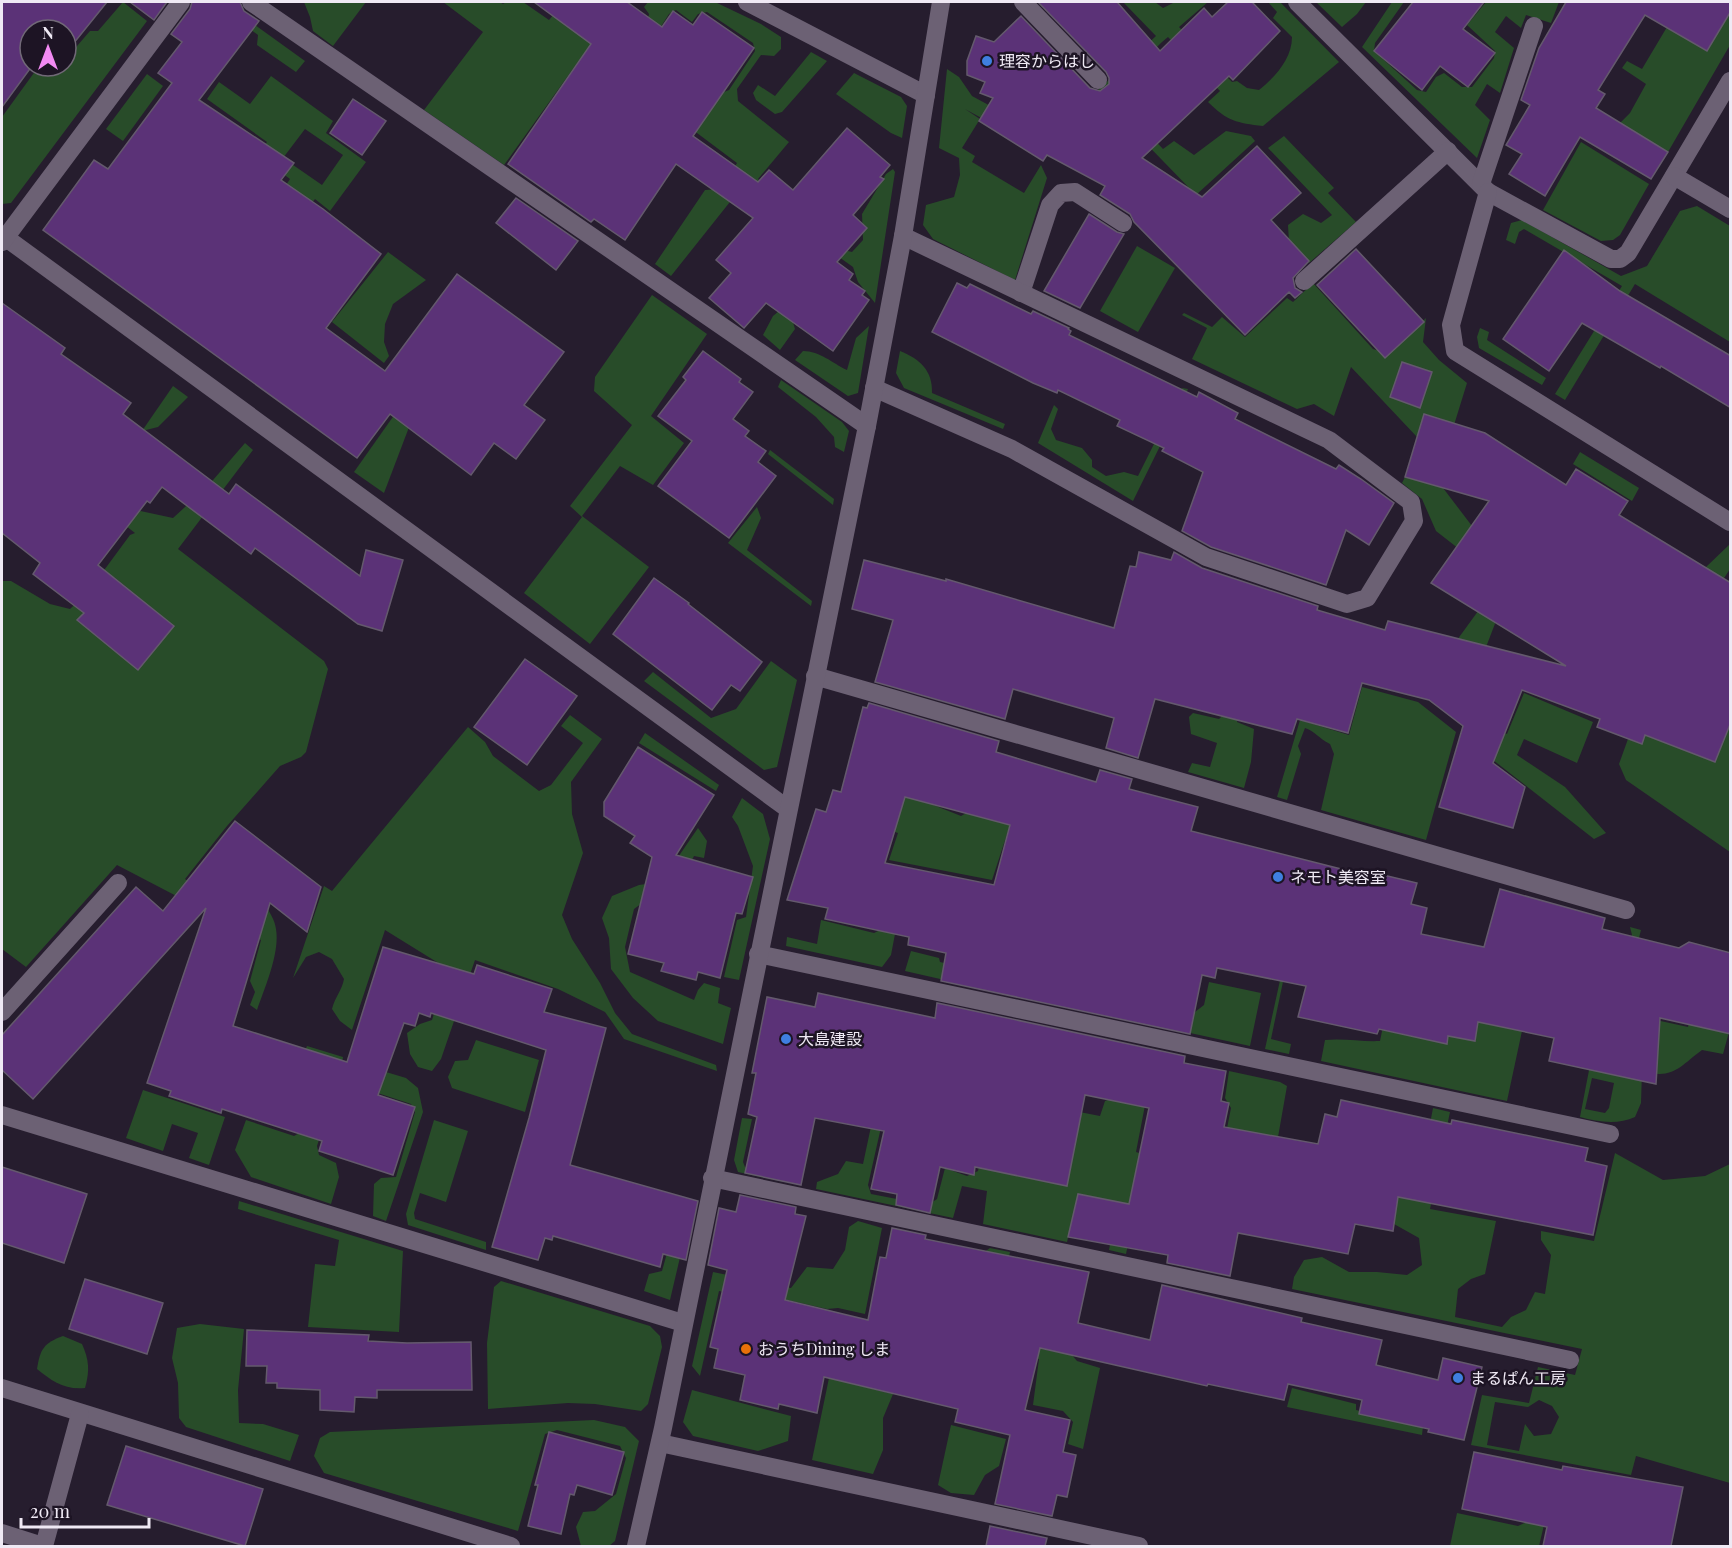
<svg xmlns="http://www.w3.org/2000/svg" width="1732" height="1548" viewBox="0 0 1732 1548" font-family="'Playfair Display','Noto Sans JP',serif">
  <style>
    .green { fill: #284c29; fill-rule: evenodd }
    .building { fill: #5b3277; stroke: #64596d; stroke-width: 1.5; fill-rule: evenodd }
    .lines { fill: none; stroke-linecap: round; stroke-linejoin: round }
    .minor { stroke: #6c6174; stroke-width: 18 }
    .shop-dot { fill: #3f7fe0; stroke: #1d1424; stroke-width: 2 }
    .food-dot { fill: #e8710a; stroke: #1d1424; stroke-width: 2 }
    .labels { text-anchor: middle; stroke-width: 5; stroke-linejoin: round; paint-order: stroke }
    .poi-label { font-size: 16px; fill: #efe9f4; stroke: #1d1424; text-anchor: start }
  </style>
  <rect width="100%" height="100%" fill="#261d2e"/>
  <g class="green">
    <polygon points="123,2 147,21 11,203 2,204 2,117 36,70 35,66 66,66 66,50 71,53 90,31 98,31"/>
    <polygon points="217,2 223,2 305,61 296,72 257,45 258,35 215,4"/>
    <polygon points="304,2 366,2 333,46 313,31 310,17"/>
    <polygon points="443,2 500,2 503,4 506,2 523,2 549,20 564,2 578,2 582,9 592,10 597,2 621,2 504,165 424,110 483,32"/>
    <polygon points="648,2 715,2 761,24 781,37 781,49 774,56 761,55 737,89 738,101 789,142 758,179 836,248 852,252 863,240 862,214 886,174 893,169 895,172 875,303 858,282 853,267 839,257 791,316 795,329 780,350 763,335 773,316 785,306 749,178 671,276 655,264 705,190 722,189 737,163 633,85 719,94 729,90 755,51 753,43 707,12 698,14 692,22 676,10 669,14 660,28 648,19 649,14 644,7"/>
    <path d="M1123,2H1155L1163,8L1175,2H1208L1179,27L1232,82L1237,81L1247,88L1259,90C1275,77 1292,59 1292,37L1273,18L1277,12L1268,2H1280L1339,62L1263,126C1237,123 1227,121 1208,102L1220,91L1168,37L1162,42L1110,93L1163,149L1174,141L1194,155L1226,131L1251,136L1255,141L1196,195L1096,92L1156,36Z"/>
    <polygon points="1316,2 1366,2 1357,14 1342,27"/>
    <polygon points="1392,2 1404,2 1375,43 1374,51 1417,90 1426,92 1436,77 1444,73 1462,87 1472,87 1494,58 1495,51 1467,25 1486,2 1559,2 1551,23 1526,15 1521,28 1506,16 1495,32 1514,48 1500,93 1487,84 1475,105 1490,120 1477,158 1362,47"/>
    <polygon points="1730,11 1730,45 1668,152 1627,127 1610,155 1580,135 1618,125 1630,113 1646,84 1622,68 1627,61 1642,69 1667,27"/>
    <polygon points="811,52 827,61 782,112 775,114 756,100 753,93 758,85 775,96"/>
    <polygon points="947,69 959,77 972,96 996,109 1040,150 965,109 980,119 962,148 975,156 972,162 1024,193 1041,165 1047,178 1015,280 933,239 923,225 926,205 954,197 960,175 959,158 939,148"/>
    <polygon points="854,73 901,97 907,106 902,138 891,133 836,94"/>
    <polygon points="147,74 163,86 123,141 106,129"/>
    <path d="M271,76L333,121L326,133L366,162L330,211L315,199L300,218L267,214L290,179L258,155L267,142L207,99L219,82L250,104ZM305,129L343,155L322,185L283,158Z"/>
    <polygon points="1284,136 1334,188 1328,193 1356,222 1309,263 1289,242 1288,225 1303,214 1321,223 1332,215 1268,148"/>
    <polygon points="1581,142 1649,184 1620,235 1613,240 1601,241 1543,210"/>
    <polygon points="1697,206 1730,226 1730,342 1635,284 1565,400 1555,394 1622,286 1524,229 1519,232 1515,244 1506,240 1511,223 1522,220 1621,276 1647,266 1680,211"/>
    <polygon points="1137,246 1175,268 1138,332 1100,311"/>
    <polygon points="388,252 426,280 393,304 385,324 384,342 389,356 384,363 332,322"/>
    <path d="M1313,283L1373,349L1389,354L1426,318L1423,342L1439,360L1467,383L1437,480L1507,572L1678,616L1706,567L1730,544V569L1677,650L1503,603L1481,660L1433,673L1500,581L1436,531L1422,499L1402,483L1405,477L1422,481L1442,419L1425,414L1417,437L1351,367L1334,416L1314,404L1297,409L1192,359L1207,328L1182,315L1184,313L1212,327L1222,317L1245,337L1287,298L1293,302ZM1402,362L1432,372L1420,408L1390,397Z"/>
    <polygon points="652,295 707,334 651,416 684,443 653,485 620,466 582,516 649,567 590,644 524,593 582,517 570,506 632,425 594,391 595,377"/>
    <path d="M869,326L858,393L848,396L795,360L803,351C820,351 832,363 847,370L856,338Z"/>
    <polygon points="1480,328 1489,332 1487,340 1546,378 1542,385 1479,348 1477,337"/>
    <path d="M900,351C920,359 933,371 932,393L1005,424L1003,429L904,388L896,373Z"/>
    <polygon points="781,380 842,422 849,431 844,452 835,447 834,437 816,417 778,387"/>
    <polygon points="173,386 188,397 158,427 142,431"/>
    <polygon points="414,387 422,393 384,493 354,472"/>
    <polygon points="1182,388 1188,389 1133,501 1038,443 1054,405 1058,409 1051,429 1056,440 1082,448 1092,460 1092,467 1106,476 1124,472 1138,476"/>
    <path d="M245,443L253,450L178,549L324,661L328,669L306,752L301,757L280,766L227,826L185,879L218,903L264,904C269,911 275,920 276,929C280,953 265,987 257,1010L250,1005L255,992L250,981L261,940L117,865L26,967L2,949V581H11L50,604L70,609L88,592L130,535L135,533L94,501L173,518L207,487ZM114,577L174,626L138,670L78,621Z"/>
    <polygon points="770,450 834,499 833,505 768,454"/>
    <polygon points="1580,452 1639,488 1632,501 1573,464"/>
    <polygon points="757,507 761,518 747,550 812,601 811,606 728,543"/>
    <polygon points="1254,658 1237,722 1254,729 1251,762 1244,788 1188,772 1192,763 1210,767 1217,743 1191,734 1189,717 1193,713 1219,719 1226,712"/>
    <polygon points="771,661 797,680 777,767 764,770 644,681 653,672 711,718 736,709"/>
    <path d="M1362,687L1418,702L1456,732L1426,840L1321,810L1334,754L1330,744C1318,738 1316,732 1305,728L1298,746L1301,754L1287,800L1277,797L1300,720L1349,735Z"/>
    <polygon points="1524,693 1593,722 1577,763 1524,739 1517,755 1565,787 1606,833 1594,839 1479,749 1494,729 1507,734"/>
    <path d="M570,715L602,739L571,782L572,814L583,853L562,915L572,939L600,983L615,1013L632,1034L716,1065L717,1071L624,1039L605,1012L558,989L475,960L441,1059L432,1071L418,1067L410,1054L407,1033L420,1024L432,1020L448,969L385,930L352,1030L340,1021L332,1009C335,997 342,990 344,979L332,959L319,952L306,957L293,978L324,886L332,891L468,727L485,742L493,756L539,791L551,785L583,743L561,726Z"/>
    <polygon points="1730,722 1730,852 1626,780 1619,764 1628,739 1642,744 1645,735 1715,762"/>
    <polygon points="645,733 719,785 716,791 639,743"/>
    <polygon points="906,794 961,816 970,811 1011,822 992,880 889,860 898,833 886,829"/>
    <polygon points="742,798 763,814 770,839 739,980 724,977 737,920 746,917 753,866 738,826 732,817"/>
    <polygon points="698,828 707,841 704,858 694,856 677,891 649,898 634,909 625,947 630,972 694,1000 698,990 704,983 720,988 718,1003 731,1008 723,1044 658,1021 633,998 611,969 609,938 602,918 612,896 639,885 661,882"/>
    <polygon points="821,920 874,933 880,930 895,934 891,955 882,967 786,946 787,937 817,944"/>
    <path d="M1630,927L1641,930L1621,1008L1531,989L1507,1101L1321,1061L1325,1040C1344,1038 1362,1042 1380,1041L1396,961L1617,991L1632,935ZM1486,984L1474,1041L1448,1036L1447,1044L1430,1040Z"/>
    <polygon points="911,951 939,958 940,962 995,975 993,991 905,971"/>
    <polygon points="1284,962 1284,977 1271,1039 1291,1044 1289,1054 1265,1049"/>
    <path d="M1703,965L1729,1032L1723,1054L1702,1050C1679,1067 1673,1080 1642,1071L1641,1103L1635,1117C1618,1125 1598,1122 1580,1117L1601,1008L1688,1027ZM1592,1078L1614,1083L1609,1108L1605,1113L1585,1109Z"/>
    <polygon points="1209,982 1261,993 1250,1046 1181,1031 1185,1010 1195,1012 1204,1005"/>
    <polygon points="476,1040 539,1060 525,1112 452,1088 448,1077 455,1061 468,1060"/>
    <polygon points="307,1046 343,1057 341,1072 382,1085 386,1072 406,1078 418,1088 423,1112 386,1221 373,1216 374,1184 381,1178 396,1177 415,1112 411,1104 344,1082 336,1087 317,1146 319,1155 336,1163 339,1177 331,1204 251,1177 235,1150 246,1120 294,1136 303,1131 301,1061"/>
    <polygon points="1229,1071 1280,1082 1287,1086 1278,1137 1219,1169 1231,1108 1225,1098"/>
    <polygon points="143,1090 225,1117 209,1165 189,1158 198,1133 172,1124 163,1151 126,1138"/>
    <polygon points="1121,1095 1146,1100 1136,1152 1146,1155 1126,1254 1109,1250 1118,1202 1079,1194 1067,1242 983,1224 987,1191 962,1186 953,1218 816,1189 817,1182 838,1174 846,1161 863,1164 876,1103 886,1105 868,1185 871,1194 928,1205 937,1199 945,1168 967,1176 978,1171 987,1124 1023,1101 1100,1116 1105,1101"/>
    <path d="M1433,1108L1450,1112L1430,1209L1496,1221L1485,1274L1471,1279L1458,1289L1455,1317L1502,1327L1511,1317L1526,1310L1535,1292L1545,1294L1551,1255L1541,1240V1231L1594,1241L1615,1153L1663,1180L1705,1176L1730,1164V1483L1636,1456L1631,1475L1471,1445L1482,1395L1529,1403L1538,1367L1575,1375L1582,1349L1292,1289L1294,1277L1304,1260L1322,1257L1349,1272H1377L1407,1275L1422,1265L1419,1238L1394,1224L1396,1210L1375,1206L1429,1129ZM1539,1400L1552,1406L1559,1417L1551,1434L1534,1436L1525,1424L1519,1451L1487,1445L1495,1402L1528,1407Z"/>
    <polygon points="742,1118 752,1119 743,1162 745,1167 784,1177 784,1182 738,1172 734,1160"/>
    <polygon points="434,1120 468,1131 446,1202 420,1193 414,1213 415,1219 486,1242 486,1250 408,1225 406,1214"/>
    <polygon points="239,1201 403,1251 399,1332 308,1327 315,1264 335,1266 339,1240 238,1209"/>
    <polygon points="858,1221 882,1228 865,1314 838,1308 827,1309 757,1293 749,1297 719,1291 700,1376 692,1366 713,1272 791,1288 807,1267 833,1269 845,1250 849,1227"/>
    <polygon points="672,1235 685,1236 670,1300 644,1291 649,1274 662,1271"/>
    <polygon points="990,1248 1010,1252 991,1339 1072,1355 1077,1361 1100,1368 1083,1449 1068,1444 1073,1422 1063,1411 1033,1405 1039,1359 972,1343 976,1258"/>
    <polygon points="501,1281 650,1326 660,1336 662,1347 648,1404 641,1411 595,1404 568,1403 488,1409 487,1343 494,1287"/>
    <polygon points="200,1324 244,1329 238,1390 239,1423 263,1424 299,1435 290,1461 186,1427 179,1418 178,1383 172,1358 177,1328"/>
    <path d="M63,1336L82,1344C89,1360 90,1370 85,1388C64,1390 52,1381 37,1369C40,1349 44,1343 63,1336Z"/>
    <polygon points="829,1378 893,1394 883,1418 883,1450 873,1474 812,1460"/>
    <polygon points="1292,1388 1356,1404 1356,1410 1423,1426 1422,1435 1287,1407"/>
    <polygon points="692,1390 791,1416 788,1441 758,1451 693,1436 683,1422"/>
    <polygon points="594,1420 625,1427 639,1441 615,1541 609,1546 581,1546 576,1527 583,1512 595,1511 616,1494 626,1458 620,1446 557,1430 545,1434 518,1531 324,1473 314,1456 320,1438 330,1432"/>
    <polygon points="951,1425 1006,1439 999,1466 985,1475 974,1495 951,1493 938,1485"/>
    <polygon points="1457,1513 1518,1526 1529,1521 1544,1525 1539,1546 1450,1546"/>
  </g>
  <g class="building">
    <polygon points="2,2 107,2 69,49 66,47 66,30 30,30 30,66 32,66 2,107"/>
    <polygon points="130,2 167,2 154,20"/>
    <polygon points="192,2 240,2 244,11 259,21 199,100 294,163 281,180 323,209 381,254 326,328 385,371 457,274 564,352 524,405 545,420 516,459 494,443 471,475 390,414 357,458 43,230 94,160 108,169 172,83 158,73 182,42 171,34 190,9"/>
    <polygon points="534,2 627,2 662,27 673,11 693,25 702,12 754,48 693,136 758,182 769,170 793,190 847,128 890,165 880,177 884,179 853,215 867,228 837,262 853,274 849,280 865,291 862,295 869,300 833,351 766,303 744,328 709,298 731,273 716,260 753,218 676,164 625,240 594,219 591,222 508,164 591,44"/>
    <polygon points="1038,2 1117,2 1160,51 1204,8 1212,17 1228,2 1252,2 1280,31 1233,80 1229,76 1142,158 1202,197 1257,146 1301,193 1271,220 1309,261 1293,278 1295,288 1302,292 1295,298 1289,292 1245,335 1134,222 1130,214 1100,195 1105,186 1047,155 1043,161 979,121 993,98 980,93 985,82 967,75 967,61 976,36 994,42 1021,16 1090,88 1100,91 1109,84 1109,78 1106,72"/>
    <polygon points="1413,2 1484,2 1463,29 1495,53 1468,87 1440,66 1422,90 1374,51"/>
    <polygon points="1566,2 1731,2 1731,11 1707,51 1645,15 1598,90 1605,94 1596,108 1668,152 1651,179 1580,137 1545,196 1509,174 1522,154 1506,145 1530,105 1521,100 1539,48"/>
    <polygon points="353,99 386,121 362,155 330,133"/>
    <polygon points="516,198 578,241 556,270 496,223"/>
    <polygon points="1089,214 1117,232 1124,234 1080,308 1044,291"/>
    <polygon points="1356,249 1424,322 1385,358 1317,285"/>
    <polygon points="1564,250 1620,291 1731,356 1731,408 1661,366 1660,368 1582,323 1549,371 1503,339"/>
    <polygon points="957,283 967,288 970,284 1031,314 1033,311 1069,328 1068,329 1071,331 1069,335 1197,397 1199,392 1238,413 1235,419 1336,469 1339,465 1361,479 1394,503 1369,545 1346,530 1326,585 1211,547 1182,531 1203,472 1162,451 1164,448 1117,426 1120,420 1058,390 1057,393 1033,383 932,332"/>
    <polygon points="2,303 65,348 61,354 131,403 123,414 229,494 236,484 360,576 366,550 403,560 382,631 358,624 255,548 251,554 162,487 150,503 147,501 98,565 174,626 138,670 77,620 84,613 33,574 40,563 2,533"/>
    <polygon points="703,351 741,379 739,382 753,392 733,419 749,431 745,436 766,451 758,462 776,476 729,538 658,486 692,441 658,416 686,380 683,377"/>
    <polygon points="1402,362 1432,372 1420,408 1390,397"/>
    <polygon points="1424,414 1485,433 1566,485 1576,469 1628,501 1619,515 1731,583 1731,722 1715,762 1645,735 1642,744 1597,727 1600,719 1522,690 1493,763 1525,787 1513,828 1439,807 1463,726 1429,700 1362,683 1348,733 1297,719 1292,734 1155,699 1138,758 1106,748 1114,718 1013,689 1005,719 875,682 893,620 852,609 864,560 946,581 946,579 1114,628 1130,566 1136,567 1139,552 1171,560 1174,552 1202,568 1318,606 1317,610 1385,630 1388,621 1566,666 1431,583 1489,501 1405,477"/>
    <polygon points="654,578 689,603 688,604 762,662 740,691 731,685 712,710 613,634"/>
    <polygon points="525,659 577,696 527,765 474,727"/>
    <path d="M869,703L999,741L996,752L1096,782L1100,770L1132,779L1129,789L1198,807L1191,831L1361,874L1362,870L1417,883L1411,904L1427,908L1421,934L1484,947L1500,889L1605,918L1602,929L1679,948L1689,942L1731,953V1034L1660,1018L1656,1084L1549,1061L1554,1038L1478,1022L1475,1041L1448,1036L1447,1044L1379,1029L1377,1034L1298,1017L1306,986L1217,968L1215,978L1202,975L1190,1034L941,981L946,953L908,945L909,937L825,919L828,908L787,900L816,809L826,812L833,790L841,792L863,707L867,708ZM905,797L1010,825L994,885L885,863Z"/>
    <polygon points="638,747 714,795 676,855 753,877 742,914 736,913 720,978 698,972 696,980 661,971 664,963 628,954 652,857 630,843 635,836 604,816 604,802"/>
    <polygon points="235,821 321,887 307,932 270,903 233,1026 347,1062 383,947 474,974 477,965 552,989 544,1012 606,1028 570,1165 698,1201 686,1260 663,1254 660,1267 553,1236 552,1240 545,1238 538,1260 492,1247 529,1118 546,1050 431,1013 430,1017 419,1013 415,1026 404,1023 378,1095 415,1107 393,1175 319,1151 322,1141 222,1109 221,1113 169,1096 171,1091 147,1083 206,908 33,1099 2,1070 2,1035 136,887 163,911"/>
    <polygon points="818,993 935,1018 937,1003 1185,1056 1184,1063 1226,1071 1221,1101 1229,1103 1224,1127 1318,1144 1325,1114 1337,1117 1341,1100 1451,1124 1452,1120 1588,1148 1585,1161 1607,1166 1593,1235 1398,1197 1393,1231 1355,1224 1348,1254 1238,1233 1230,1276 1167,1263 1168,1255 1068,1237 1078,1194 1129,1204 1149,1108 1085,1095 1067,1186 975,1167 974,1175 940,1167 930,1213 896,1205 897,1194 871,1189 884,1131 815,1118 801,1185 745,1173 757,1117 748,1114 756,1073 752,1073 767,997 815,1007"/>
    <polygon points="2,1167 87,1194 64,1263 2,1243"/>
    <polygon points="740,1195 796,1207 795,1214 806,1216 785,1300 868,1320 880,1257 886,1258 892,1228 926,1235 925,1239 1089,1272 1078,1323 1150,1340 1162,1285 1302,1318 1301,1322 1382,1340 1376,1365 1438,1380 1443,1358 1482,1367 1464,1440 1428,1432 1429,1429 1359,1414 1362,1400 1288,1384 1284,1400 1208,1384 1207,1386 1040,1348 1025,1410 1070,1420 1063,1452 1076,1455 1067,1497 1057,1495 1052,1516 995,1504 1010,1435 955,1422 958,1409 824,1377 817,1413 779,1404 778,1409 740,1400 745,1375 714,1368 718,1349 710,1347 727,1270 708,1265 719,1208 736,1212"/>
    <polygon points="85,1279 163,1303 147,1354 69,1329"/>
    <polygon points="247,1330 369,1335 368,1341 407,1343 471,1342 472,1390 377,1390 377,1398 355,1397 354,1412 320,1410 320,1390 277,1388 277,1383 266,1383 267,1366 246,1366"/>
    <polygon points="549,1432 624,1452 612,1495 577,1485 574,1495 570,1494 561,1534 528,1526 538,1485 535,1485"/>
    <polygon points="126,1446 263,1489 245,1546 107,1505"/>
    <polygon points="1474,1452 1562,1470 1563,1466 1683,1487 1671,1546 1543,1546 1547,1527 1462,1509"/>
    <polygon points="990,1526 1047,1538 1045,1546 986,1546"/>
  </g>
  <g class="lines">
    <g class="minor">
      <polyline points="251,2 867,426"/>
      <polyline points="747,2 926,95"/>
      <polyline points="1023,2 1098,80"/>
      <polyline points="1297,2 1488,192 1611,259 1620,259 1628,253 1730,81"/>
      <polyline points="1674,176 1730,209"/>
      <polyline points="1481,184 1534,26"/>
      <polyline points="1488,192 1451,325 1455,351 1730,522"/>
      <polyline points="2,235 788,809"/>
      <polyline points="2,242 181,2"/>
      <polyline points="1304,281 1448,151"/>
      <polyline points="1021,293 1050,205 1061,193 1075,192 1123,223"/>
      <polyline points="874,388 1012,449 1206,557 1347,604 1367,598 1414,521 1411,502 1329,440 903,236"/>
      <polyline points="815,676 1626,910"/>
      <polyline points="758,954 1610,1134"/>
      <polyline points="2,1012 118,883"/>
      <polyline points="2,1115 683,1323"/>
      <polyline points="712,1178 1570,1360"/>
      <polyline points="2,1388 511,1546"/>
      <polyline points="660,1443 1139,1546"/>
      <polyline points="2,1533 43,1546"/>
      <polyline points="44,1546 80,1414"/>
      <polyline points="636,1546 663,1428 867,426 903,236 941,2"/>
    </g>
  </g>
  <g class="shop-dot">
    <circle cx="987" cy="61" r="6"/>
    <circle cx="1278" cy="877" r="6"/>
    <circle cx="786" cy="1039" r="6"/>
    <circle cx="1458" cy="1378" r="6"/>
  </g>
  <circle class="food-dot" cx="746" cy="1349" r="6"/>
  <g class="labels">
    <g class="poi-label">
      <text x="999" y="67">理容からはし</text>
      <text x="1290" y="883">ネモト美容室</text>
      <text x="798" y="1045">大島建設</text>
      <text x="758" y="1355">おうちDining しま</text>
      <text x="1470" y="1384">まるぱん工房</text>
    </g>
  </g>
  <rect width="1732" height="1548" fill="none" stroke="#efe9f4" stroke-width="6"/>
  <g transform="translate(48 48)"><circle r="28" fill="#1d1424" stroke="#716977" stroke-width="1.5"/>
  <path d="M0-4.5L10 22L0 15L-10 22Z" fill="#f28af3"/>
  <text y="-9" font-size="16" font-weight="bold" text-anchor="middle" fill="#efe9f4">N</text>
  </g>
  <path d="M21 1518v9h128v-9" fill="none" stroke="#efe9f4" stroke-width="3"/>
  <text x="30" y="1518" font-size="18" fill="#efe9f4" stroke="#1d1424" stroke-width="4.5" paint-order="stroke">20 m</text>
</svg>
